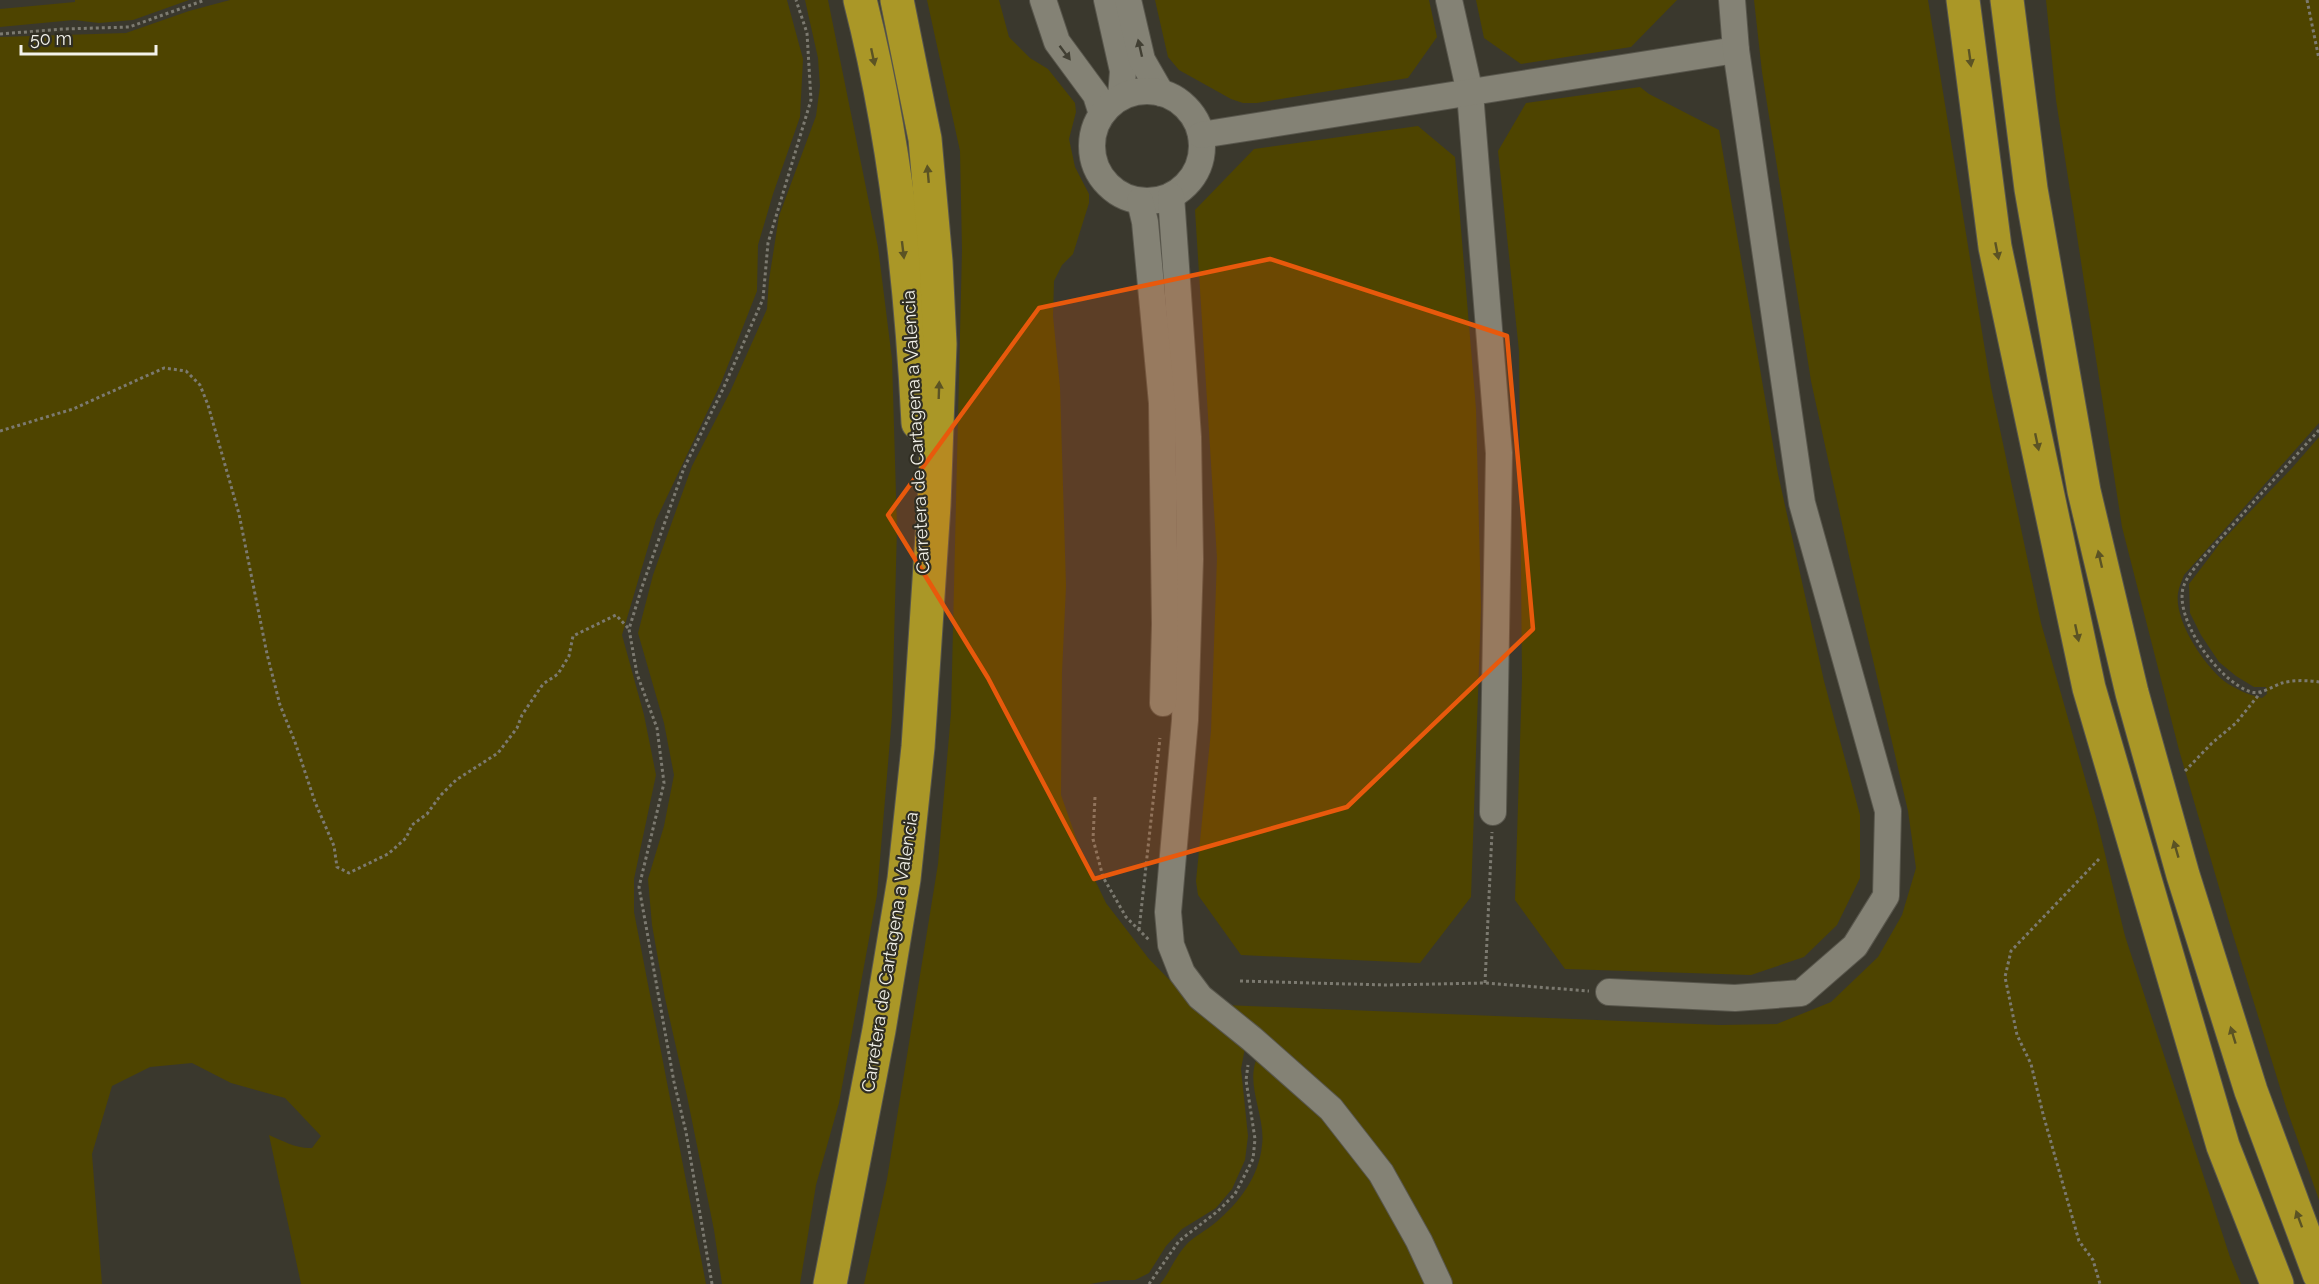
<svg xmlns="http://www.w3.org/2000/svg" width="2319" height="1284" viewBox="0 0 2319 1284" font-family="Raleway,sans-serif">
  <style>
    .green { fill: #4e4400 }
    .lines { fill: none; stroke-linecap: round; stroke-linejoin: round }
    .minor-casing { stroke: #58564c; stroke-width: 28 }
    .highway-casing { stroke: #58564c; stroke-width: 35 }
    .path { stroke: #7c7a70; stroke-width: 3; stroke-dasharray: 3 3; stroke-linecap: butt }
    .minor { stroke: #848275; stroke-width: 26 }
    .highway { stroke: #aa9727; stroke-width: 33 }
    .oneway { fill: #413f33 }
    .oneway2 { fill: #5b5324 }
    .marked { fill: #e8590c; fill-opacity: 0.2; stroke: #e8590c; stroke-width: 4.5; stroke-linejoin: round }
    .labels { text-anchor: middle; stroke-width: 4.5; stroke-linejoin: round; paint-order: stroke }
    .street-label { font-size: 18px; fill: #f3f2ea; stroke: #302e23 }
  </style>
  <rect width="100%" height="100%" fill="#3a382d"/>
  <g class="green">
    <polygon points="75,0 189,0 133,20 99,23 74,20 0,27 0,9 75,2"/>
    <path d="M230,0H787L803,59L800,117L773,194L758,245L757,291L721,383L656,520L622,635L644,715L656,775L634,879V912L706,1284H301L269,1135C283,1141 297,1149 312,1148L321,1136L285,1098L231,1083L192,1063L150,1067L112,1086L92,1154L102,1284H0V37L126,33L189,11Z"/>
    <polygon points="805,0 828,0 878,247 892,359 897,528 892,716 877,895 839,1103 816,1185 800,1284 722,1284 714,1230 687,1096 665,998 652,925 648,879 664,826 674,775 664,723 638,633 653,575 692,466 730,392 767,309 769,280 779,216 816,116 820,86 818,58"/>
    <polygon points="927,0 999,0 1009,37 1030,58 1048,69 1075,103 1076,112 1069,139 1075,167 1089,194 1089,203 1073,254 1062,265 1054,281 1053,316 1060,387 1066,586 1062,672 1061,795 1080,849 1106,903 1149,959 1203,1014 1245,1048 1241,1069 1248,1136 1245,1160 1232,1189 1216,1208 1182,1229 1166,1246 1149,1273 1135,1280 1113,1280 1090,1284 864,1284 887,1179 938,864 951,713 962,250 960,151"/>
    <polygon points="1155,0 1429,0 1437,37 1408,78 1257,103 1243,103 1231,99 1179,70 1168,57"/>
    <polygon points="1476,0 1677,0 1631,47 1521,64 1484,38"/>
    <polygon points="1754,0 1928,0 1991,387 2041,623 2096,817 2125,936 2230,1257 2241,1284 1448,1284 1411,1200 1225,1005 1720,1025 1777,1024 1831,1002 1878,957 1902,915 1916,868 1908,811 1851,565 1811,381 1762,72"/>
    <path d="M2046,0H2319V423L2184,575C2182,580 2179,587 2178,593C2174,620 2203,664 2224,681C2235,689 2249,695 2262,698L2267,694L2266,687H2254L2236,676L2219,662L2201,635L2190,613L2189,584L2221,542L2292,468L2319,437V1200L2286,1107L2230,925L2179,750L2122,527L2056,100Z"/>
    <polygon points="1640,87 1649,94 1719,130 1778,474 1824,681 1860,815 1860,878 1837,925 1804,957 1751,975 1565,969 1515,900 1522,679 1519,351 1498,151 1526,103"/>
    <polygon points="1418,126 1455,157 1476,409 1481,607 1471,897 1420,963 1241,955 1198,895 1196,881 1211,731 1217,558 1195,210 1254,149"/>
    <path d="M1257,1058C1285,1083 1318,1107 1341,1137C1375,1182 1403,1233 1425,1284H1160C1170,1272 1175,1257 1186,1245C1194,1236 1206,1231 1215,1223C1239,1203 1259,1177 1262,1145C1266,1117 1245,1085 1257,1058Z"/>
  </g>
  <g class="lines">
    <defs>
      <g id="minor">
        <polyline points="1043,0 1057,42 1096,95 1102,114"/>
        <polyline points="1107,0 1123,71 1121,97"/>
        <polyline points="1128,0 1142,60 1161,93"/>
        <polyline points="1449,0 1470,93 1499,453 1493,812"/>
        <circle cx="1147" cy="146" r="55"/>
        <polyline points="1201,135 1736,50"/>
        <polyline points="1171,196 1188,437 1190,559 1185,720 1168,912 1171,945 1182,973 1200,997 1252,1039 1331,1109 1381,1173 1419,1241 1439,1284"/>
        <polyline points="1140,201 1145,222 1162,403 1165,624 1163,703"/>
        <polyline points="1609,992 1735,998 1801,993 1855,946 1886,896 1888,811 1802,503 1736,50 1732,0"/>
      </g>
      <g id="highway">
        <path d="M860,0C895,137 911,281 918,423"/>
        <polyline points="1963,0 1995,247 2089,688 2223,1146 2277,1284"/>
        <polyline points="2007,0 2031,189 2084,491 2132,693 2183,875 2251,1091 2319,1274"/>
        <polyline points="830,1284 879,1030 904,879 918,747 934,505 940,344 936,262 925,139 897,0"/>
      </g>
    </defs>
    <use href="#minor" class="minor-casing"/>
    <use href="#highway" class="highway-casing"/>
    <g class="path">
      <polyline points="2307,0 2319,59"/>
      <polyline points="0,34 64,29 129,27 205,0"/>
      <path d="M2319,430L2200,561C2194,569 2186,578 2183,588C2175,622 2220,682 2251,692C2261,695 2273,686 2282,683C2292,680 2308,680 2319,682"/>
      <polyline points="0,431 73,409 164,368 186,371 200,385 208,405 239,514 267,654 280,705 295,742 315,802 334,846 337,867 349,873 388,854 406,838 412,825 427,814 440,796 456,780 498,753 517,728 522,715 543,684 558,674 569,656 573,636 616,615 629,629"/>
      <polyline points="2185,771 2212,743 2236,723 2261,692"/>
      <polyline points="1095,797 1093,839 1103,877 1126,917 1149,940"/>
      <polyline points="2099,859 2011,951 2005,977 2017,1035 2031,1064 2043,1114 2079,1241 2093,1260 2100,1284"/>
      <polyline points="1139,930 1160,738"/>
      <polyline points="1240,981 1386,985 1485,983 1589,991"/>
      <polyline points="1485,983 1492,832"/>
      <polyline points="712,1284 686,1132 674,1082 639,887 664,783 657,728 637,674 629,629 642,587 684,468 723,389 763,299 768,243 811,100 807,33 796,0"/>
      <polyline points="1149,1284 1179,1241 1218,1211 1235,1194 1253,1159 1255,1139 1246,1080 1248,1065"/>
    </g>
    <use href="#minor" class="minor"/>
    <use href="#highway" class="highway"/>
  </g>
  <defs><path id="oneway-solid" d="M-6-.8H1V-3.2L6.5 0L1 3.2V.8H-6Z" transform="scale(1.5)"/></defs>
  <g class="oneway">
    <use href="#oneway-solid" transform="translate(1140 48) rotate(-103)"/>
    <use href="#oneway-solid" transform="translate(1065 53) rotate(53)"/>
  </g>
  <g class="oneway2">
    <use href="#oneway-solid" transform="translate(873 57) rotate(78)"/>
    <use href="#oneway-solid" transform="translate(1970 58) rotate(82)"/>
    <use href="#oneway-solid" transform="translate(928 174) rotate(-95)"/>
    <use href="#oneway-solid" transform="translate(903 250) rotate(83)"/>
    <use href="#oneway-solid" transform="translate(1997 251) rotate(79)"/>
    <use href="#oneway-solid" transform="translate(939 390) rotate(-88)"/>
    <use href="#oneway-solid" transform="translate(2037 442) rotate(78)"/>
    <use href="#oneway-solid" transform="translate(2100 559) rotate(-103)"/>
    <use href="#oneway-solid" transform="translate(2077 633) rotate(78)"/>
    <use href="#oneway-solid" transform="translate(2176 849) rotate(-106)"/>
    <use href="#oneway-solid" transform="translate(2233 1035) rotate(-107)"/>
    <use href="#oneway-solid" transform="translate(2299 1219) rotate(-110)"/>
  </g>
  <path class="marked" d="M1270,259L1507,336L1533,629L1347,807L1094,879L988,678L888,515L1039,308Z"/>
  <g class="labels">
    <g class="street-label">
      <text transform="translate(916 432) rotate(-93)" y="6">Carretera de Cartagena a Valencia</text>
      <text transform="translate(890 952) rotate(-81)" y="6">Carretera de Cartagena a Valencia</text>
    </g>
  </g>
  <path d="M21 45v9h135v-9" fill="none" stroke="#f3f2ea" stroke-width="3"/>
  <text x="30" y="45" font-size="18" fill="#f3f2ea" stroke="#302e23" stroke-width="4.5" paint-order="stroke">50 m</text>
</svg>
